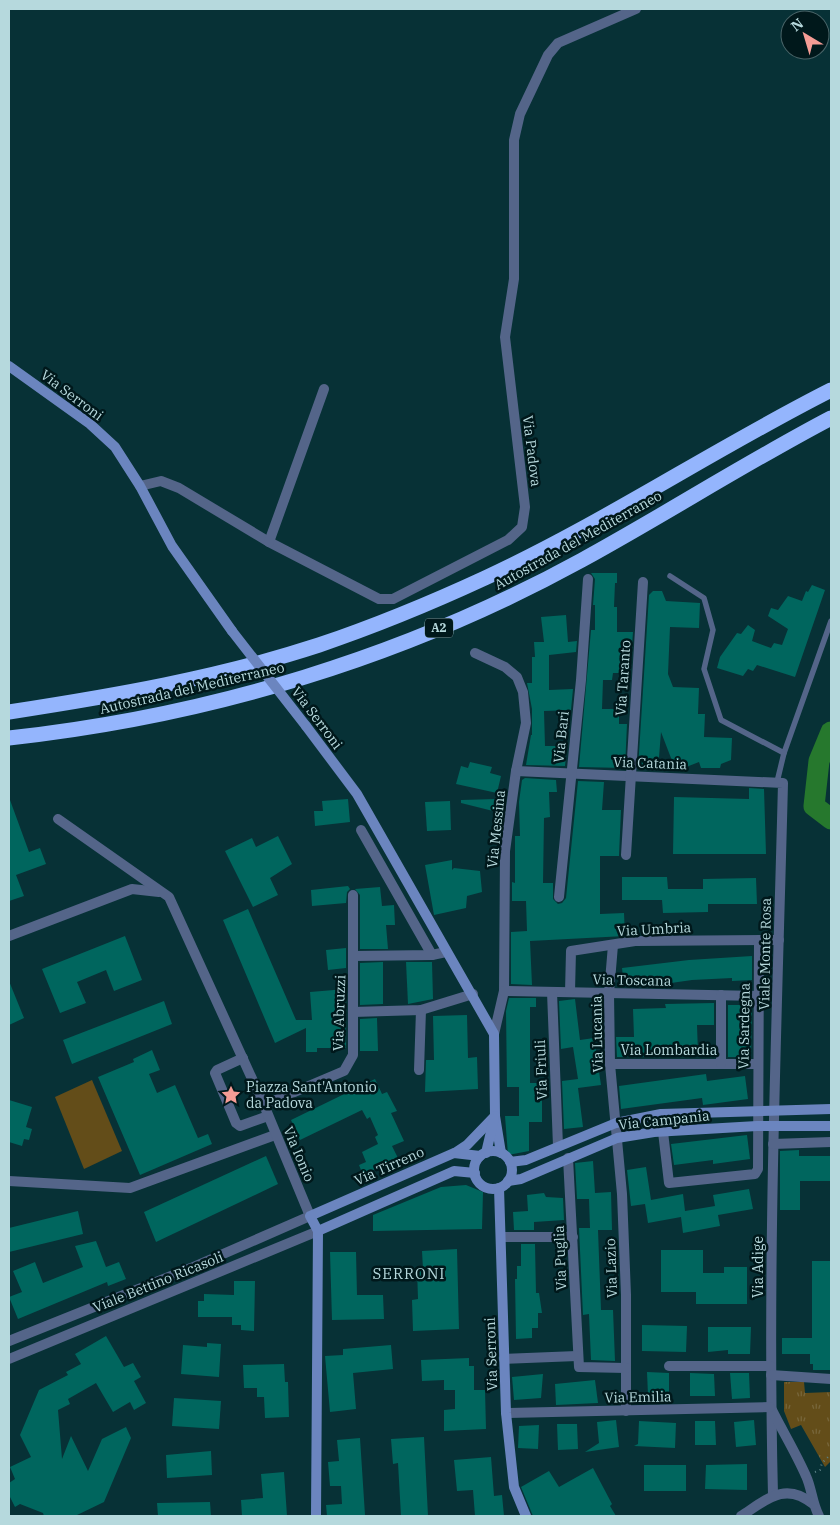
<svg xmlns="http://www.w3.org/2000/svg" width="840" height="1525" viewBox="0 0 840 1525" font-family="'IBM Plex Serif',serif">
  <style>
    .grass { fill: #634d19 }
    .park { fill: url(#park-tufts) }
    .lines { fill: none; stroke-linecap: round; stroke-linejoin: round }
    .river { stroke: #26782d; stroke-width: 21 }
    .building { fill: #00665e }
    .path { stroke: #5e8489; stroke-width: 2; stroke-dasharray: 1 4; stroke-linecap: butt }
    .lane { stroke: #546589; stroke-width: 5.5 }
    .street { stroke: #546589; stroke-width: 10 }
    .secondary { stroke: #6b85bf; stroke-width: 10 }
    .highway { stroke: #94b5fd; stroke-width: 15 }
    .secondary-bridge { stroke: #6b85bf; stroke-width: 10 }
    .labels { text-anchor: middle; stroke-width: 5; stroke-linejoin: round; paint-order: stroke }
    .shield { fill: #00181b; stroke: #7f9fa3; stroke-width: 1 }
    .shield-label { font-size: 12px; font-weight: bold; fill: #b6d9dd }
    .street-label { font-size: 14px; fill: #b6d9dd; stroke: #00181b }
    .poi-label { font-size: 14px; fill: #b6d9dd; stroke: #00181b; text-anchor: start }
    .neighbourhood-label { font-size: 15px; letter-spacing: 1px; fill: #b6d9dd; stroke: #00181b }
  </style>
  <defs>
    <pattern id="park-tufts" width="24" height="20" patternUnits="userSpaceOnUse" patternTransform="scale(1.25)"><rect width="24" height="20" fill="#634d19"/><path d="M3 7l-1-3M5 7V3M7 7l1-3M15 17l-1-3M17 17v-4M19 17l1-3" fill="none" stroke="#77663a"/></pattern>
  </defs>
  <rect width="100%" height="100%" fill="#073136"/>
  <polygon class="grass" points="92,1080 122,1151 84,1169 55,1097"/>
  <polygon class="park" points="784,1382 804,1382 805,1393 831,1392 831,1461 825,1467 801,1425 791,1429 784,1411"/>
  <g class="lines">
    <polyline class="river" points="831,732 819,761 814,806 831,819"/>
  </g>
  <g class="building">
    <polygon points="591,573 617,573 617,583 615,583 614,607 617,607 617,632 633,632 630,673 613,673 612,680 603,680 602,709 619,709 619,724 627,724 625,768 579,767 591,630 595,630 595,605 593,605 595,579"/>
    <polygon points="812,585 825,590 795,677 757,665 753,671 748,669 743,676 717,668 720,657 737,633 741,634 748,625 755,630 752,641 771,648 774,643 782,645 788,629 768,616 771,608 778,610 788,596 802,601 806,591 808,592"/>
    <polygon points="653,591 662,591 666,601 700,603 699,628 670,627 668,674 673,687 699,688 698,714 705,714 704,737 732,738 731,760 721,764 720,768 701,768 699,762 676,771 661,732 658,770 638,769 649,595"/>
    <polygon points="566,615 568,642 577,641 576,652 549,655 549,690 573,689 571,710 544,711 545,746 567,746 565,766 526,765 531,735 532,735 532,709 527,683 532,683 532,657 535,657 534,642 544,642 541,617"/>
    <polygon points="470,762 492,767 490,773 501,776 497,793 456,784 461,766 468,768"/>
    <polygon points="525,778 556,780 557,792 549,792 550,817 544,818 543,883 553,883 553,899 558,904 562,903 566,898 578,781 604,782 602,810 621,810 619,856 600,856 600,914 624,913 625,936 530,941 532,985 511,984 511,932 527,931 526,901 512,901 512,882 515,883 515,836 520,836 519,802 522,780"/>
    <polygon points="749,788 764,789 766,854 673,854 674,797 749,799"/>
    <polygon points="348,799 350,822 315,826 314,811 323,811 322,801"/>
    <polygon points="496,799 493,811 461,803 461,800"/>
    <polygon points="10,800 29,852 40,848 46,864 16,875 24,896 9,901"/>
    <polygon points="450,801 451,830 427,831 425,802"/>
    <polygon points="278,836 292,864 270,878 278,895 253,907 225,851 252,838 256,847"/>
    <polygon points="452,860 452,870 454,868 480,871 482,892 467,896 466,908 434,915 425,865"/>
    <polygon points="622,877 667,877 668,889 703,889 703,879 756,878 757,904 708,904 708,912 663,913 662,900 622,900"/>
    <polygon points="348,886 350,889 347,892 346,903 312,906 311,890"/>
    <polygon points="380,887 382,906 394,905 395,925 386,925 388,949 360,949 360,895 355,889"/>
    <polygon points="248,909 296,1020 312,1020 310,992 346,989 346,1048 317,1048 317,1052 306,1052 306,1028 275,1043 223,920"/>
    <polygon points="125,936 142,980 114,991 106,970 77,982 86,1003 60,1013 42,969"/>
    <polygon points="346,948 346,968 328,970 326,950"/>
    <polygon points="752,956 752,980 732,981 732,978 692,980 643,987 624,986 622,968 689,960"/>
    <polygon points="383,962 383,1004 360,1005 360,963"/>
    <polygon points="406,962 432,962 433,999 408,1004"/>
    <polygon points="9,981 24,1018 9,1025"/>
    <polygon points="509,998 536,998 536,1007 530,1007 530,1083 542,1083 542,1122 529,1122 529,1151 508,1155 505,1116 519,1116 519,1087 507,1087 506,1011"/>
    <polygon points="575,999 580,1040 594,1038 601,1085 578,1088 583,1127 564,1129 562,1081 578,1079 573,1047 561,1049 559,1001"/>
    <polygon points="164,1001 172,1024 72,1064 63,1040"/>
    <polygon points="714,1003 714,1025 697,1025 698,1053 665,1054 666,1057 617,1057 616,1037 634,1037 633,1009 666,1008 665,1004"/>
    <polygon points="728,1005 752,1005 751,1057 728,1057"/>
    <polygon points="467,1015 468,1058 477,1057 478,1089 425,1092 426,1060 434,1060 433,1016"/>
    <polygon points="377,1018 378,1051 360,1051 360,1019"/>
    <polygon points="152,1050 160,1070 149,1074 157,1093 175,1085 198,1138 208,1134 212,1144 140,1175 98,1077 134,1062 133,1059"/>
    <polygon points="706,1074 707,1081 745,1076 748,1099 703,1105 702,1098 621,1109 619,1086"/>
    <polygon points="375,1079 382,1094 387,1092 397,1111 391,1113 404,1141 392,1146 398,1158 363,1175 359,1165 366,1162 362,1152 378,1144 375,1137 378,1135 370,1117 367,1119 362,1110 300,1140 291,1120"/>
    <polygon points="9,1100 32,1107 26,1127 32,1129 29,1140 24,1139 22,1146 9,1142"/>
    <polygon points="747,1135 750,1159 713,1164 713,1160 674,1165 671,1144"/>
    <polygon points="799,1150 799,1156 831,1156 831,1181 800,1181 800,1210 780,1210 780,1151"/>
    <polygon points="266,1156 278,1184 156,1242 144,1212"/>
    <polygon points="593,1161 595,1193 611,1192 612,1230 598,1230 601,1310 613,1310 615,1361 591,1360 589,1314 583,1315 579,1228 590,1228 589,1199 577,1199 575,1163"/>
    <polygon points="646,1167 651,1200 683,1194 685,1211 715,1206 713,1195 749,1189 753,1209 718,1215 720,1226 683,1233 681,1217 648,1223 645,1204 631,1206 627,1170"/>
    <polygon points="466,1185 483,1192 482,1229 373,1231 373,1215 441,1187"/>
    <polygon points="544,1193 546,1197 563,1198 564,1220 534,1222 534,1230 514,1230 513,1212 528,1211 527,1195"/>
    <polygon points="78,1211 83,1234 9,1252 9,1228"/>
    <polygon points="96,1241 106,1267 119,1262 126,1279 108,1286 107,1282 18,1319 9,1297 22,1292 13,1271 35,1262 43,1283 83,1267 75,1246"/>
    <polygon points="521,1244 535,1244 536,1293 539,1293 542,1313 538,1313 538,1328 532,1328 532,1338 516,1339 515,1279 517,1279 517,1266 521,1266"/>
    <polygon points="457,1249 459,1329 413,1331 412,1300 418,1299 417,1269 423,1269 422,1251"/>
    <polygon points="661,1250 703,1250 703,1273 724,1273 724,1267 747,1267 747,1304 696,1304 696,1292 661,1292"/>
    <polygon points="330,1252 356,1252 357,1295 383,1295 384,1319 332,1320"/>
    <polygon points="812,1261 831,1261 831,1370 813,1370 813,1364 810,1364 810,1354 782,1354 782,1338 812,1338"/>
    <polygon points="234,1281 255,1281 254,1331 241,1330 241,1325 232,1325 232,1317 198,1317 198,1301 204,1301 204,1294 234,1295"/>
    <polygon points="642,1325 687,1326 686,1352 642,1351"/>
    <polygon points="708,1327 751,1327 750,1354 728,1354 728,1350 708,1352"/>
    <polygon points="106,1336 124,1367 133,1363 141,1377 134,1381 146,1403 134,1410 130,1402 113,1412 96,1383 68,1399 70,1404 58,1410 62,1459 71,1436 88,1471 102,1439 126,1427 131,1438 104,1502 75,1516 44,1516 43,1513 20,1504 15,1507 9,1495 9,1483 15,1479 10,1467 31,1457 20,1435 39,1390 68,1375 66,1372 81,1364 75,1354"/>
    <polygon points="207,1343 221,1344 219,1377 181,1374 183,1345 207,1347"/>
    <polygon points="391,1345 393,1369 353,1373 356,1409 330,1412 325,1356 343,1355 343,1349"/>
    <polygon points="469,1358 469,1366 474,1366 474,1390 485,1390 486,1429 444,1431 444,1410 455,1409 455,1390 444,1390 444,1380 422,1381 421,1360"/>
    <polygon points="284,1364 285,1382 288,1382 289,1417 265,1418 264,1397 257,1397 257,1388 244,1388 243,1365"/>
    <polygon points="647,1372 669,1373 669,1394 648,1395"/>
    <polygon points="690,1373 714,1374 715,1396 690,1396"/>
    <polygon points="730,1373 749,1373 750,1398 732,1399"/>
    <polygon points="543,1374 541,1398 514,1400 512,1377"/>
    <polygon points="595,1380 598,1403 556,1405 555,1384"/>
    <polygon points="174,1398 221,1401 219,1429 172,1426"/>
    <polygon points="616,1420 619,1447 585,1452 599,1443 597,1422"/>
    <polygon points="754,1420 756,1445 736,1447 734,1422"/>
    <polygon points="639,1421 676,1423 675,1448 634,1446 638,1444"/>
    <polygon points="695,1421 715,1421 716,1445 695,1445"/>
    <polygon points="557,1424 577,1424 578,1449 558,1450"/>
    <polygon points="539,1425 538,1449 518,1448 519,1426"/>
    <polygon points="424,1437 428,1516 401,1516 398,1463 393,1464 391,1439"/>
    <polygon points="360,1438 365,1515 327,1516 326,1505 342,1504 341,1486 330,1486 328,1462 339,1461 337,1440"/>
    <polygon points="211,1451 212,1475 167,1478 166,1455"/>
    <polygon points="491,1457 494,1496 502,1495 504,1516 475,1516 473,1490 457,1491 454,1460"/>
    <polygon points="747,1464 747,1490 705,1489 706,1465"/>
    <rect x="644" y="1465" width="42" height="26"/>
    <polygon points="593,1468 612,1504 610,1506 616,1516 533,1516 521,1487 549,1471 559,1487"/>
    <polygon points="284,1472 287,1516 242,1516 241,1500 263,1498 261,1474"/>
    <polygon points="210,1502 211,1516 158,1516 157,1503"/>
  </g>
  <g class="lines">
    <polyline class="path" points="815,1472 820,1470 822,1463 831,1454"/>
    <g class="lane">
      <polyline points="670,576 704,598 713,630 704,669 721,720 784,753 831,621"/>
      <polyline points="777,782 784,753"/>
    </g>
    <g class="street">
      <polyline points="140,486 161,481 179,488 269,542 379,599 393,599 508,540 522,527 525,507 505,337 514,279 514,140 520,114 548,55 558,43 636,9"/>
      <polyline points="269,542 324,389"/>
      <polyline points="475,653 505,667 517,677 523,692 526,723 516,771 505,851 504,991 494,1034"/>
      <path d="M516,771L783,783C777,1020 767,1258 773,1495"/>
      <polyline points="361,830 432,955"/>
      <polyline points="626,855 643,582"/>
      <polyline points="559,897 581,680 588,579"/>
      <polyline points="9,936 132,889 159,892"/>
      <polyline points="613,945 609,993 610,1064 622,1194 626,1295 626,1411"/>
      <polyline points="354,956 432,955 446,952"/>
      <polyline points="504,991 759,996"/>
      <polyline points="552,992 558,1146"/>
      <polyline points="570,992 571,951 635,941 779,940"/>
      <polyline points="353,1012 421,1010 473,994"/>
      <polyline points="243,1058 217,1070 215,1073 236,1123 240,1126 268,1116"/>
      <polyline points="610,1064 758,1064"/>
      <polyline points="721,1064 721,995"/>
      <polyline points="419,1070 421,1010"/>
      <polyline points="264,1105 344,1071 353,1055 353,895"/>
      <polyline points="663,1132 669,1183 755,1174 758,1169 759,940"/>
      <polyline points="773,1144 831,1142"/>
      <polyline points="568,1158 579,1367 626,1368"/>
      <polyline points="9,1181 130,1188 275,1135"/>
      <polyline points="501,1237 573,1237"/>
      <polyline points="9,1341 191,1268 310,1216 264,1105 169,897 58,819"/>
      <polyline points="9,1359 318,1231"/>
      <polyline points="504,1359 577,1356"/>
      <polyline points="669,1366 771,1366"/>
      <polyline points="771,1375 831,1379"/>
      <path d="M772,1410C783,1432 796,1453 806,1476C812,1489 812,1503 819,1516"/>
      <polyline points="506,1413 770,1407"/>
      <path d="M741,1516C766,1500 785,1481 813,1504"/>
    </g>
    <g class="secondary">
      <polyline points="9,366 90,424 115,447 140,486 172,546 232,631"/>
      <polyline points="306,726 357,794 494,1034 495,1116 501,1153"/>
      <circle cx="493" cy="1170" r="19"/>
      <polyline points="455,1153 467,1145 495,1116"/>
      <polyline points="486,1153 494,1119"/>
      <polyline points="510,1162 526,1160 616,1123 661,1114 831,1109"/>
      <polyline points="508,1181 521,1179 617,1138 654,1132 757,1126 831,1126"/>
      <polyline points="499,1188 506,1413 514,1487 526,1516"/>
      <polyline points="318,1231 454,1171 475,1173"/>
      <polyline points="316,1516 318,1231 310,1216 454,1153 480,1156"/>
    </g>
    <g class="highway">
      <path d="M9,712C113,696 218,678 319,645C375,626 431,603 485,578C604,523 714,449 831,390"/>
      <path d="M9,738C210,716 405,657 582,560C666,514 747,462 831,418"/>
    </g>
    <polyline class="secondary-bridge" points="232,631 306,726"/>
  </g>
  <defs>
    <symbol id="sight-bare" viewBox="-9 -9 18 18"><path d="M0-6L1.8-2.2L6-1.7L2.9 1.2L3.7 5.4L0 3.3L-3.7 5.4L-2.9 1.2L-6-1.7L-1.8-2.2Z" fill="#f59c95" stroke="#00181b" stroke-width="2.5" paint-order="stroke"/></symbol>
  </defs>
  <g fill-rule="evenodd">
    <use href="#sight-bare" x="217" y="1081" width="28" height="28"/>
  </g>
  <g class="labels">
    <rect class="shield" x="425" y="618.5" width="28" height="19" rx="4"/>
    <g class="shield-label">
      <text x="439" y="632">A2</text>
    </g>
    <g class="street-label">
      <text transform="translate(72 395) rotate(37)" y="5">Via Serroni</text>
      <text transform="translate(532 451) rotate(83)" y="5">Via Padova</text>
      <text transform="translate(578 540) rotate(-29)" y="5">Autostrada del Mediterraneo</text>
      <text transform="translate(623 678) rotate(-86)" y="5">Via Taranto</text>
      <text transform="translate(192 688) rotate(-13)" y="5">Autostrada del Mediterraneo</text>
      <text transform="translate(317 718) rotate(53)" y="5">Via Serroni</text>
      <text transform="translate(561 737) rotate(-84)" y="5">Via Bari</text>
      <text transform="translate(650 763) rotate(2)" y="5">Via Catania</text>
      <text transform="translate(496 829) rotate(-84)" y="5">Via Messina</text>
      <text transform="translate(654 929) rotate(-3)" y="5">Via Umbria</text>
      <text transform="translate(765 954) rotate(-89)" y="5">Viale Monte Rosa</text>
      <text transform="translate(632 980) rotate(1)" y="5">Via Toscana</text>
      <text transform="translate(339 1013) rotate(-88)" y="5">Via Abruzzi</text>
      <text transform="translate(744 1026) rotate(-89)" y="5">Via Sardegna</text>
      <text transform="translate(597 1034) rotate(-91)" y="5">Via Lucania</text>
      <text x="669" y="1055">Via Lombardia</text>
      <text transform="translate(541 1070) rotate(-92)" y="5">Via Friuli</text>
      <text transform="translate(664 1120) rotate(-6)" y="5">Via Campania</text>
      <text transform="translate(299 1154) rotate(67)" y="5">Via Ionio</text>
      <text transform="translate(389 1166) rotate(-24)" y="5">Via Tirreno</text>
      <text transform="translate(560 1258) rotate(-92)" y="5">Via Puglia</text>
      <text transform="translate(758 1267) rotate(-90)" y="5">Via Adige</text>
      <text transform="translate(611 1268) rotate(-92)" y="5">Via Lazio</text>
      <text transform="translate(158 1282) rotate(-22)" y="5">Viale Bettino Ricasoli</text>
      <text transform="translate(491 1354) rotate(-92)" y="5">Via Serroni</text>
      <text transform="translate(638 1397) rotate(-1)" y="5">Via Emilia</text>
    </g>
    <g class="poi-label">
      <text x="246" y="1092">Piazza Sant'Antonio<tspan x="246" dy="16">da Padova</tspan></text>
    </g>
    <g class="neighbourhood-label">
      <text x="409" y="1279">SERRONI</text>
    </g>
  </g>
  <rect width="840" height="1525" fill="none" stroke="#b6d9dd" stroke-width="20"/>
  <g transform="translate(805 35) rotate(322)"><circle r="24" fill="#00181b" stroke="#496569"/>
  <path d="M0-4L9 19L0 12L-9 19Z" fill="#f59c95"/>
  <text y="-8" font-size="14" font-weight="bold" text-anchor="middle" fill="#b6d9dd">N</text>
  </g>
</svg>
